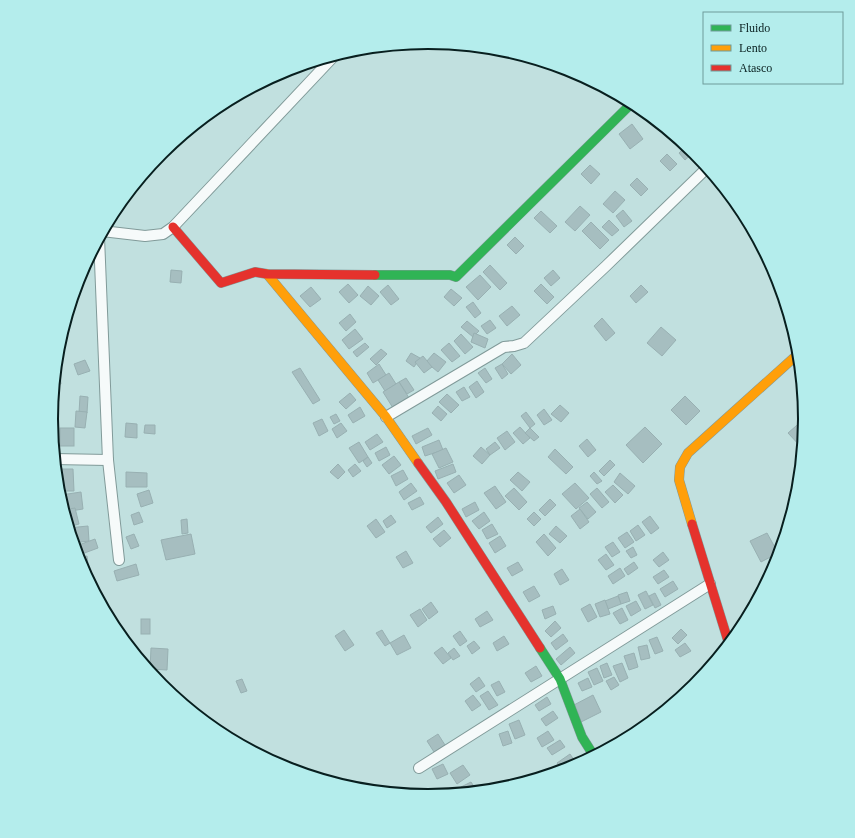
<svg xmlns="http://www.w3.org/2000/svg" width="855" height="838" viewBox="0 0 855 838" font-family="Georgia,serif">
  <style>
    .building { fill: #a6bec0; stroke: #98b0b2 }
    .lines { fill: none; stroke-linecap: round; stroke-linejoin: round }
    .street-casing { stroke: #819a99; stroke-width: 12 }
    .fast-casing { stroke: #819a99; stroke-width: 10 }
    .slow-casing { stroke: #819a99; stroke-width: 10 }
    .jam-casing { stroke: #819a99; stroke-width: 10 }
    .street { stroke: #f6fafa; stroke-width: 10 }
    .fast { stroke: #30b455; stroke-width: 9 }
    .slow { stroke: #ff9f0a; stroke-width: 9 }
    .jam { stroke: #e5322d; stroke-width: 9 }
    .rim { fill: none; stroke: #081f1f; stroke-width: 2 }
  </style>
  <rect width="100%" height="100%" fill="#c1e0df"/>
  <g class="building">
    <polygon points="632,124 643,139 630,149 619,134"/>
    <polygon points="686,146 694,152 685,160 679,153"/>
    <polygon points="667,154 677,164 670,171 660,161"/>
    <polygon points="590,165 600,174 591,184 581,174"/>
    <polygon points="637,178 648,189 641,196 630,185"/>
    <polygon points="615,191 625,200 613,213 603,204"/>
    <polygon points="580,206 590,215 575,231 565,222"/>
    <polygon points="623,210 632,221 624,227 616,216"/>
    <polygon points="541,211 557,226 550,233 534,218"/>
    <polygon points="609,220 619,230 612,236 602,227"/>
    <polygon points="591,222 609,240 600,249 582,231"/>
    <polygon points="515,237 524,246 516,254 507,245"/>
    <polygon points="490,265 507,283 500,290 483,272"/>
    <polygon points="171,270 182,271 181,283 170,282"/>
    <polygon points="553,270 560,278 551,286 544,278"/>
    <polygon points="480,275 491,287 478,300 466,287"/>
    <polygon points="348,284 358,295 349,303 339,292"/>
    <polygon points="541,284 554,297 547,304 534,291"/>
    <polygon points="388,285 399,299 391,305 380,292"/>
    <polygon points="641,285 648,292 636,303 630,296"/>
    <polygon points="368,286 379,296 371,305 360,296"/>
    <polygon points="311,287 321,299 310,307 300,296"/>
    <polygon points="451,289 462,298 454,306 444,297"/>
    <polygon points="473,302 481,313 475,318 466,307"/>
    <polygon points="512,306 520,315 507,326 499,316"/>
    <polygon points="350,314 356,322 346,331 339,323"/>
    <polygon points="602,318 615,333 606,341 594,326"/>
    <polygon points="490,320 496,328 487,334 481,326"/>
    <polygon points="467,321 479,331 473,337 461,327"/>
    <polygon points="661,327 676,340 662,356 647,343"/>
    <polygon points="355,329 363,339 349,349 342,340"/>
    <polygon points="474,333 488,339 485,348 471,342"/>
    <polygon points="461,334 473,347 465,354 454,341"/>
    <polygon points="365,343 369,347 357,357 353,352"/>
    <polygon points="449,343 460,356 452,362 441,350"/>
    <polygon points="381,349 387,354 376,365 370,359"/>
    <polygon points="411,353 420,358 414,367 406,361"/>
    <polygon points="434,353 446,362 438,372 426,362"/>
    <polygon points="512,354 521,365 511,374 502,364"/>
    <polygon points="423,356 432,367 424,373 415,362"/>
    <polygon points="85,360 90,371 78,375 74,364"/>
    <polygon points="379,364 386,375 373,383 367,373"/>
    <polygon points="502,364 508,374 502,379 495,368"/>
    <polygon points="56,366 59,366 61,384 54,385"/>
    <polygon points="300,368 320,400 313,404 292,372"/>
    <polygon points="485,368 492,379 486,383 478,373"/>
    <polygon points="389,373 396,384 385,391 378,380"/>
    <polygon points="406,378 414,390 407,394 399,382"/>
    <polygon points="477,381 484,392 476,398 469,387"/>
    <polygon points="399,382 409,398 393,408 383,392"/>
    <polygon points="464,387 470,397 462,401 456,392"/>
    <polygon points="350,393 356,400 346,409 339,402"/>
    <polygon points="447,394 459,405 451,413 439,402"/>
    <polygon points="80,396 88,397 87,413 79,413"/>
    <polygon points="685,396 700,411 686,425 671,410"/>
    <polygon points="560,405 569,413 561,422 551,414"/>
    <polygon points="438,406 447,414 441,421 432,413"/>
    <polygon points="360,407 365,416 353,423 348,415"/>
    <polygon points="544,409 552,420 544,425 537,415"/>
    <polygon points="76,411 87,412 85,428 75,427"/>
    <polygon points="526,412 535,424 530,428 521,416"/>
    <polygon points="336,414 340,421 334,424 330,417"/>
    <polygon points="322,419 328,431 319,436 313,423"/>
    <polygon points="804,419 802,448 788,433"/>
    <polygon points="126,423 137,424 137,438 125,437"/>
    <polygon points="341,423 347,431 337,438 332,429"/>
    <polygon points="145,425 155,425 155,434 144,433"/>
    <polygon points="520,427 530,438 523,444 513,433"/>
    <polygon points="645,427 662,444 643,463 626,445"/>
    <rect x="60" y="428" width="14" height="18"/>
    <polygon points="428,428 432,435 416,444 412,436"/>
    <polygon points="530,428 539,437 534,441 525,433"/>
    <polygon points="507,431 515,442 505,450 497,438"/>
    <polygon points="377,434 383,442 370,450 365,442"/>
    <polygon points="587,439 596,450 588,457 579,446"/>
    <polygon points="439,440 443,450 425,456 422,447"/>
    <polygon points="359,442 368,457 359,463 349,448"/>
    <polygon points="495,442 500,448 490,455 486,449"/>
    <polygon points="386,447 390,455 379,461 375,453"/>
    <polygon points="481,447 490,455 482,464 473,456"/>
    <polygon points="446,448 453,462 439,468 432,454"/>
    <polygon points="555,449 573,467 566,474 548,457"/>
    <polygon points="394,456 401,465 389,474 382,465"/>
    <polygon points="368,457 372,463 367,467 363,461"/>
    <polygon points="610,460 615,465 604,476 599,471"/>
    <polygon points="338,464 345,472 338,479 330,472"/>
    <polygon points="355,464 361,471 353,477 348,470"/>
    <polygon points="453,464 456,472 438,479 435,471"/>
    <polygon points="55,469 73,469 74,491 58,491"/>
    <polygon points="403,470 408,479 396,486 391,476"/>
    <polygon points="126,472 147,473 147,487 126,487"/>
    <polygon points="518,472 530,482 522,491 510,480"/>
    <polygon points="594,472 602,481 597,484 590,476"/>
    <polygon points="620,473 635,486 628,494 614,482"/>
    <polygon points="459,475 466,485 454,493 447,483"/>
    <polygon points="411,483 417,491 404,500 399,492"/>
    <polygon points="575,483 589,498 576,509 562,494"/>
    <polygon points="613,485 623,495 615,503 605,492"/>
    <polygon points="495,486 506,502 496,509 484,493"/>
    <polygon points="514,488 527,502 519,510 505,496"/>
    <polygon points="597,488 609,502 602,508 590,494"/>
    <polygon points="149,490 153,503 141,507 137,494"/>
    <polygon points="81,492 83,509 64,512 61,495"/>
    <polygon points="420,497 424,504 412,510 408,503"/>
    <polygon points="550,499 556,505 545,516 539,510"/>
    <polygon points="475,502 479,510 466,517 462,509"/>
    <polygon points="587,502 596,512 588,519 579,508"/>
    <polygon points="75,508 79,524 68,527 63,510"/>
    <polygon points="580,509 589,522 580,529 571,516"/>
    <polygon points="139,512 143,522 134,525 131,515"/>
    <polygon points="484,512 490,521 479,529 472,521"/>
    <polygon points="534,512 541,519 534,526 527,519"/>
    <polygon points="391,515 396,522 387,528 383,521"/>
    <polygon points="650,516 659,528 651,534 642,522"/>
    <polygon points="438,517 443,524 431,533 426,527"/>
    <polygon points="187,519 188,533 182,534 181,520"/>
    <polygon points="376,519 385,532 376,538 367,526"/>
    <polygon points="492,524 498,534 487,539 482,530"/>
    <polygon points="638,525 645,535 636,541 630,531"/>
    <polygon points="88,526 89,541 73,543 68,528"/>
    <polygon points="556,526 567,536 560,543 549,534"/>
    <polygon points="444,530 451,538 440,547 433,539"/>
    <polygon points="627,532 634,542 625,548 618,538"/>
    <polygon points="767,533 778,553 761,562 750,541"/>
    <polygon points="134,534 139,546 131,549 126,537"/>
    <polygon points="191,534 195,554 166,560 161,540"/>
    <polygon points="544,534 556,548 548,556 536,542"/>
    <polygon points="500,536 506,546 495,553 489,543"/>
    <polygon points="95,539 98,548 79,555 76,546"/>
    <polygon points="613,542 620,552 612,557 605,547"/>
    <polygon points="633,547 637,555 631,558 626,551"/>
    <polygon points="406,551 413,563 403,568 396,557"/>
    <polygon points="663,552 669,560 659,567 653,560"/>
    <polygon points="606,554 614,565 606,570 598,560"/>
    <polygon points="87,556 89,573 85,574 79,563 77,558"/>
    <polygon points="518,562 523,570 512,576 507,568"/>
    <polygon points="634,562 638,568 628,575 624,569"/>
    <polygon points="136,564 139,575 117,581 114,571"/>
    <polygon points="620,568 625,576 613,584 608,576"/>
    <polygon points="562,569 569,580 560,585 554,574"/>
    <polygon points="664,570 669,577 658,584 653,577"/>
    <polygon points="673,581 678,589 665,597 660,589"/>
    <polygon points="534,586 540,596 529,602 523,592"/>
    <polygon points="646,591 653,605 645,609 638,595"/>
    <polygon points="627,592 630,601 621,604 618,595"/>
    <polygon points="655,593 661,605 655,608 649,596"/>
    <polygon points="618,596 621,604 608,609 605,601"/>
    <polygon points="605,600 610,614 600,617 595,604"/>
    <polygon points="636,601 641,610 631,616 626,606"/>
    <polygon points="431,602 438,612 429,619 422,609"/>
    <polygon points="590,604 597,617 588,622 581,609"/>
    <polygon points="553,606 556,614 545,619 542,610"/>
    <polygon points="622,608 628,620 620,624 613,613"/>
    <polygon points="420,609 427,620 418,627 410,615"/>
    <polygon points="487,611 493,620 480,627 475,619"/>
    <rect x="141" y="619" width="9" height="15"/>
    <polygon points="555,621 561,628 551,637 545,631"/>
    <polygon points="681,629 687,635 678,644 672,638"/>
    <polygon points="344,630 354,645 345,651 335,636"/>
    <polygon points="382,630 390,643 385,646 376,633"/>
    <polygon points="460,631 467,641 460,646 453,636"/>
    <polygon points="563,634 568,641 556,650 551,643"/>
    <polygon points="404,635 411,648 397,655 390,643"/>
    <polygon points="504,636 509,644 497,651 493,643"/>
    <polygon points="657,637 663,651 655,654 649,640"/>
    <polygon points="474,641 480,648 472,654 467,646"/>
    <polygon points="685,643 691,651 680,657 675,650"/>
    <polygon points="647,645 650,658 641,660 638,647"/>
    <polygon points="442,647 451,658 443,664 434,653"/>
    <polygon points="570,647 575,653 561,665 556,659"/>
    <polygon points="151,648 168,649 167,670 150,669"/>
    <polygon points="454,648 460,656 453,660 448,653"/>
    <polygon points="634,653 638,667 629,670 624,656"/>
    <polygon points="607,663 612,675 604,678 600,666"/>
    <polygon points="622,663 628,678 620,682 613,666"/>
    <polygon points="536,666 542,676 531,682 525,673"/>
    <polygon points="597,668 603,681 594,685 588,672"/>
    <polygon points="479,677 485,686 476,692 470,684"/>
    <polygon points="614,677 619,685 611,690 606,681"/>
    <polygon points="588,678 592,687 582,691 578,683"/>
    <polygon points="242,679 247,691 241,693 236,681"/>
    <polygon points="499,681 505,692 497,696 491,685"/>
    <polygon points="488,691 498,705 489,710 480,696"/>
    <polygon points="473,695 481,705 472,711 465,701"/>
    <polygon points="593,695 601,712 581,722 572,706"/>
    <polygon points="547,697 551,704 539,711 535,705"/>
    <polygon points="553,711 558,718 546,726 541,719"/>
    <polygon points="519,720 525,735 515,739 509,724"/>
    <polygon points="508,731 512,743 503,746 499,734"/>
    <polygon points="548,731 554,740 542,747 537,738"/>
    <polygon points="438,734 445,745 434,752 427,741"/>
    <polygon points="560,740 565,747 552,755 547,748"/>
    <polygon points="570,754 574,760 562,769 557,763"/>
    <polygon points="443,764 448,774 437,779 432,769"/>
    <polygon points="463,765 470,775 457,784 450,773"/>
    <polygon points="471,782 477,791 464,792 461,787"/>
  </g>
  <g class="lines">
    <defs>
      <g id="street">
        <polyline points="102,231 145,236 163,234 173,227 335,55"/>
        <polyline points="99,237 108,460 119,560"/>
        <polyline points="386,417 504,347 514,346 524,343 606,266 707,168"/>
        <polyline points="54,459 108,460"/>
        <polyline points="419,768 710,584"/>
      </g>
      <g id="fast">
        <polyline points="375,275 450,275 456,277 632,103"/>
        <polyline points="540,648 560,679 582,737 594,756"/>
      </g>
      <g id="slow">
        <polyline points="267,274 386,417 418,463"/>
        <polyline points="692,524 679,480 680,467 688,453 798,354"/>
      </g>
      <g id="jam">
        <polyline points="173,227 221,283 255,272 267,274 375,275"/>
        <polyline points="418,463 446,502 540,648"/>
        <polyline points="692,524 729,644"/>
      </g>
    </defs>
    <use href="#street" class="street-casing"/>
    <use href="#fast" class="fast-casing"/>
    <use href="#slow" class="slow-casing"/>
    <use href="#jam" class="jam-casing"/>
    <use href="#street" class="street"/>
    <use href="#fast" class="fast"/>
    <use href="#slow" class="slow"/>
    <use href="#jam" class="jam"/>
  </g>
  <path d="M0 0H855V838H0ZM58 419a370 370 0 1 1 740 0a370 370 0 1 1-740 0Z" fill="#b4edec" fill-rule="evenodd"/>
  <path class="rim" d="M58 419a370 370 0 1 1 740 0a370 370 0 1 1-740 0Z"/>
  <rect x="703" y="12" width="140" height="72" fill="#b4edec" stroke="#6f9b9a"/>
  <rect x="711" y="25" width="20" height="6" fill="#30b455" stroke="#6f9b9a"/>
  <text x="739" y="32" font-size="12" fill="#081f1f">Fluido</text>
  <rect x="711" y="45" width="20" height="6" fill="#ff9f0a" stroke="#6f9b9a"/>
  <text x="739" y="52" font-size="12" fill="#081f1f">Lento</text>
  <rect x="711" y="65" width="20" height="6" fill="#e5322d" stroke="#6f9b9a"/>
  <text x="739" y="72" font-size="12" fill="#081f1f">Atasco</text>
</svg>
